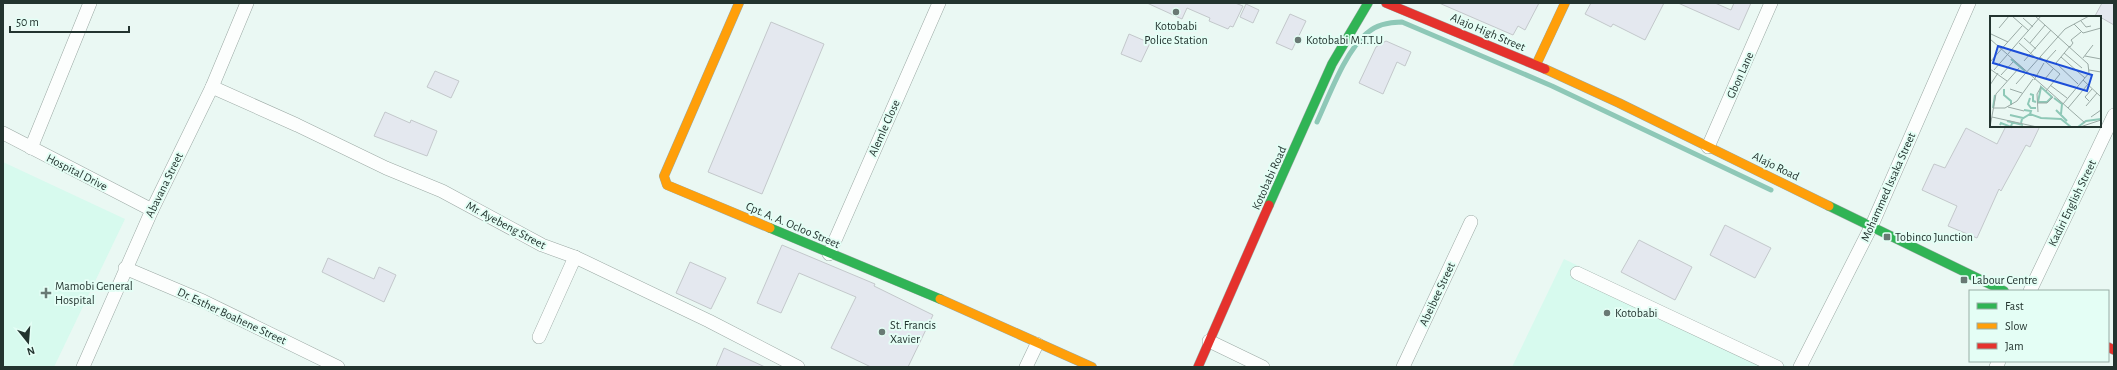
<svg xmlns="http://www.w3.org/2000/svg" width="2117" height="370" viewBox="0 0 2117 370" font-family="'Alegreya Sans',sans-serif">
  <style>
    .built { fill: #d7faee }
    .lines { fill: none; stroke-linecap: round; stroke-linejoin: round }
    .stream { stroke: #8ec8b7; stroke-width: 5 }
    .building { fill: #e4e8ef; stroke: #c3c8cb }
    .street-casing { stroke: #9ba9a4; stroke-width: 14 }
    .fast-casing { stroke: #9ba9a4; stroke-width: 10 }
    .slow-casing { stroke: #9ba9a4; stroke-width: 10 }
    .jam-casing { stroke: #9ba9a4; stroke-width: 10 }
    .street { stroke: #fcfefd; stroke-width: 13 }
    .fast { stroke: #30b455; stroke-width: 9 }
    .slow { stroke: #ff9f0a; stroke-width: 9 }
    .jam { stroke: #e5322d; stroke-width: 9 }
    .poi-dot { fill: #697974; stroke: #e4fef5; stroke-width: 1.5 }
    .labels { text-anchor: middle; stroke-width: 4; stroke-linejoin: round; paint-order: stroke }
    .poi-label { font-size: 12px; fill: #23342f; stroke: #e4fef5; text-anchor: start }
    .street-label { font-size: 12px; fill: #23342f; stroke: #e4fef5 }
    .inset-river { fill: none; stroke: #8ec8b7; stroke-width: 2 }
    .inset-road { fill: none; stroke: #9aaaa5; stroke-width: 1 }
    .view { fill: #1d4ed8; fill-opacity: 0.15; stroke: #1d4ed8; stroke-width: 2 }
    .inset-edge { fill: none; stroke: #23342f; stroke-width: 2 }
  </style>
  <rect width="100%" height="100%" fill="#eaf8f3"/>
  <g class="built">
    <polygon points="3,162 125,219 54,367 3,367"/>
    <polygon points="1564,259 1789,367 1512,367"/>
  </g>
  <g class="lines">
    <path class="stream" d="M1317,122C1329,96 1346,50 1367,33C1376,25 1390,22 1402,22L1552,86L1771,190"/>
  </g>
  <g class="building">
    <polygon points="1147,3 1235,3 1243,6 1233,27 1230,26 1228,29 1209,21 1210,18 1187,8 1182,19"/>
    <polygon points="1439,3 1539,3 1525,30 1518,26 1513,35"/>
    <polygon points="1591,3 1664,3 1645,40 1613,24 1611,27 1585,14"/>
    <polygon points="1678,3 1715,3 1731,10 1734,3 1751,3 1739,30"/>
    <polygon points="2102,3 2114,3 2114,25 2100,17 2095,16"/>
    <polygon points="1246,4 1259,10 1253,23 1240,17"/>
    <polygon points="1290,14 1306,21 1292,50 1276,43"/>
    <polygon points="771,22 824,44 762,194 708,172"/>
    <polygon points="1129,34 1150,43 1141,62 1121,54"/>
    <polygon points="1386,41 1411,52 1405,66 1397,62 1383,94 1359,83 1376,47"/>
    <polygon points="435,71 459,81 451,98 427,87"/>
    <polygon points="385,112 410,123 411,120 437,131 427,156 374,136"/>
    <polygon points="2006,126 2040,126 2030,147 2026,145 2001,191 1999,189 1977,238 1948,226 1957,206 1922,190 1934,164 1945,168 1966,128 1997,144"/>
    <polygon points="1725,225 1771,248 1755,278 1710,255"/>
    <polygon points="1639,240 1692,267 1675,300 1621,272"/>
    <polygon points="782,245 875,284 874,286 933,315 908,367 871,367 831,348 856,297 799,273 781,313 757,303"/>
    <polygon points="328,258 374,279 379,267 396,275 384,302 322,272"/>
    <polygon points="690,262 726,278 711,309 676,293"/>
    <polygon points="724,348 765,367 716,367"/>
  </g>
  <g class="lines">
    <defs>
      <g id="street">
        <polyline points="212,87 297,125 386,168 442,191 542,245 575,257 709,321 798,367"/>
        <polyline points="3,133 152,210"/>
        <polyline points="1708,147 1771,3"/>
        <polyline points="31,148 90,3"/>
        <polyline points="829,254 939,3"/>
        <polyline points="125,268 203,301 338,367"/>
        <polyline points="1577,273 1777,367"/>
        <polyline points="2030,291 2114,115"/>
        <polyline points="539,337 575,257"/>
        <polyline points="1209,341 1263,367"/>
        <polyline points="83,367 152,210 212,87 247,3"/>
        <polyline points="1026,367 1037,344"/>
        <polyline points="1403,367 1471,222"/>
        <polyline points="1800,367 1872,225 1969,3"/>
        <polyline points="1996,367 1999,361"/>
      </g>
      <g id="fast">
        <polyline points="1269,205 1332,64 1368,3"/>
        <polyline points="1829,206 2004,291"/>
        <polyline points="770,228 940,299"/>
      </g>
      <g id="slow">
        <polyline points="739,3 664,176 667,185 770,228"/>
        <polyline points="1536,65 1565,3"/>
        <polyline points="1545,69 1619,103 1829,206"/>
        <polyline points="940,299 1092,367"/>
      </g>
      <g id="jam">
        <polyline points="1386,3 1545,69"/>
        <polyline points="2108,347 2114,350"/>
        <polyline points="1198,367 1269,205"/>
      </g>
    </defs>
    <use href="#street" class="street-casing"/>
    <use href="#fast" class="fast-casing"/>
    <use href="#slow" class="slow-casing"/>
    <use href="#jam" class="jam-casing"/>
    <use href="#street" class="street"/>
    <use href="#fast" class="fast"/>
    <use href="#slow" class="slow"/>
    <use href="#jam" class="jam"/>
  </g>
  <g class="poi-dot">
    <circle cx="1176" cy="12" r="4"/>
    <circle cx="1298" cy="40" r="4"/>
    <rect x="1883" y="233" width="8" height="8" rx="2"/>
    <rect x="1960" y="276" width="8" height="8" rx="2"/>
    <path d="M44 287h4v4h4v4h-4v4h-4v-4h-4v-4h4z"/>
    <circle cx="1607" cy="313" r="4"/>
    <circle cx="882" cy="332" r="4"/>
  </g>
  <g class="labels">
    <g class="poi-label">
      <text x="1176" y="30" text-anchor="middle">Kotobabi<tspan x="1176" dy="14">Police Station</tspan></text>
      <text x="1306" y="44">Kotobabi M.T.T.U</text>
      <text x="1895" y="241">Tobinco Junction</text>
      <text x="1972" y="284">Labour Centre</text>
      <text x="55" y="290">Mamobi General<tspan x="55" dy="14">Hospital</tspan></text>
      <text x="1615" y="317">Kotobabi</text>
      <text x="890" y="329">St. Francis<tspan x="890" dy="14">Xavier</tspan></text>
    </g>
    <g class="street-label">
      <text transform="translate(1488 32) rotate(23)" y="4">Alajo High Street</text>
      <text transform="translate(1740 75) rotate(-66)" y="4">Gbon Lane</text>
      <text transform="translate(884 128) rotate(-66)" y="4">Alemle Close</text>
      <text transform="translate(1776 166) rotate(26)" y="4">Alajo Road</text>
      <text transform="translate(77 172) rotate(27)" y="4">Hospital Drive</text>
      <text transform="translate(1269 178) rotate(-66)" y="4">Kotobabi Road</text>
      <text transform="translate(164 185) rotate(-64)" y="4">Abavana Street</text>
      <text transform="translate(1888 187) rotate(-66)" y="4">Mohammed Issaka Street</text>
      <text transform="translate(2072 203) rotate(-64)" y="4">Kadiri English Street</text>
      <text transform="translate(506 225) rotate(28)" y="4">Mr. Ayebeng Street</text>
      <text transform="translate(793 225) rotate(23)" y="4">Cpt. A. A. Ocloo Street</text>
      <text transform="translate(1437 294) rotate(-65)" y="4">Abeibee Street</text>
      <text transform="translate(232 316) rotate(25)" y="4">Dr. Esther Boahene Street</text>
    </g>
  </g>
  <g transform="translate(1990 16)">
    <rect width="111" height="111" fill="#eaf8f3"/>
    <path class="inset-river" d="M21,43L35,55M51,71L62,81L57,86H48ZM14,73V79L21,85V89M40,78L43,79V85L46,86M40,82L38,88L41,92H46M64,82L72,88L71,98M3,92L5,79M34,94L41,95L40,98L51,102L71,103L81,111M66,94L77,105M20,99L33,102M17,105L33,109M31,107L32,103L40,98M10,109L11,107L21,111L22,107M88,111L96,105L111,103"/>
    <path class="inset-road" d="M22,0L39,15M45,0L98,48L99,57L73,88M33,2L43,11M91,5L96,11L101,10M84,8L93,17L111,12M9,12L19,0M1,18L18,26M34,22L46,33M0,23L95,107M29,27L47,43M40,27L55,9M80,30L66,47L88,68M80,31L83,27L81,24L91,16M74,37L92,52M95,40L111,43M50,41L70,58L56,75M71,41L95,62M93,42L103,29M34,45L61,14M0,46L32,10M55,46L66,34M0,53L17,65M4,54L51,0M99,54L111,56M11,59L23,46M55,63L63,53M44,64L54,47M93,64L111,81M26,68L75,13L99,0M0,69L8,57M60,69L77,82M20,73L32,77M99,85L95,81L102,73M47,87H57L63,81M96,90L107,77M18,91L34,95M3,92H15L27,85L43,63M78,92L98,68M48,96L47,78L51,71M2,101L47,111M101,101L111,94M0,111L6,78L29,52M90,111L111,104"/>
    <path class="view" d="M8,30L102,59L97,75L3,47Z"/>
    <rect width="111" height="111" class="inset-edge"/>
  </g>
  <rect width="2117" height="370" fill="none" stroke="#23342f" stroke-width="8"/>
  <rect x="1969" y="290" width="140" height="72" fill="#e4fef5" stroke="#97ada6"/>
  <rect x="1977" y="303" width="20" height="6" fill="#30b455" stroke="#97ada6"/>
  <text x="2005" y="310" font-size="12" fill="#23342f">Fast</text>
  <rect x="1977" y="323" width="20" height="6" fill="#ff9f0a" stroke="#97ada6"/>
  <text x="2005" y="330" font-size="12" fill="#23342f">Slow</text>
  <rect x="1977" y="343" width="20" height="6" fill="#e5322d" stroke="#97ada6"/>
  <text x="2005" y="350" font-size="12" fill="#23342f">Jam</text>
  <g transform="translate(28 342) rotate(163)" stroke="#e4fef5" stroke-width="3" paint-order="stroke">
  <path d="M0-3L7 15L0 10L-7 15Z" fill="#23342f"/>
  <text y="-6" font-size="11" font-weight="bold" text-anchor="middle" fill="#23342f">N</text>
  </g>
  <path d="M10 26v6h119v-6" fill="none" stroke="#23342f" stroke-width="2"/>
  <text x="16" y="26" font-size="12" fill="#23342f" stroke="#e4fef5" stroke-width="3" paint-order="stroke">50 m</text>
</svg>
